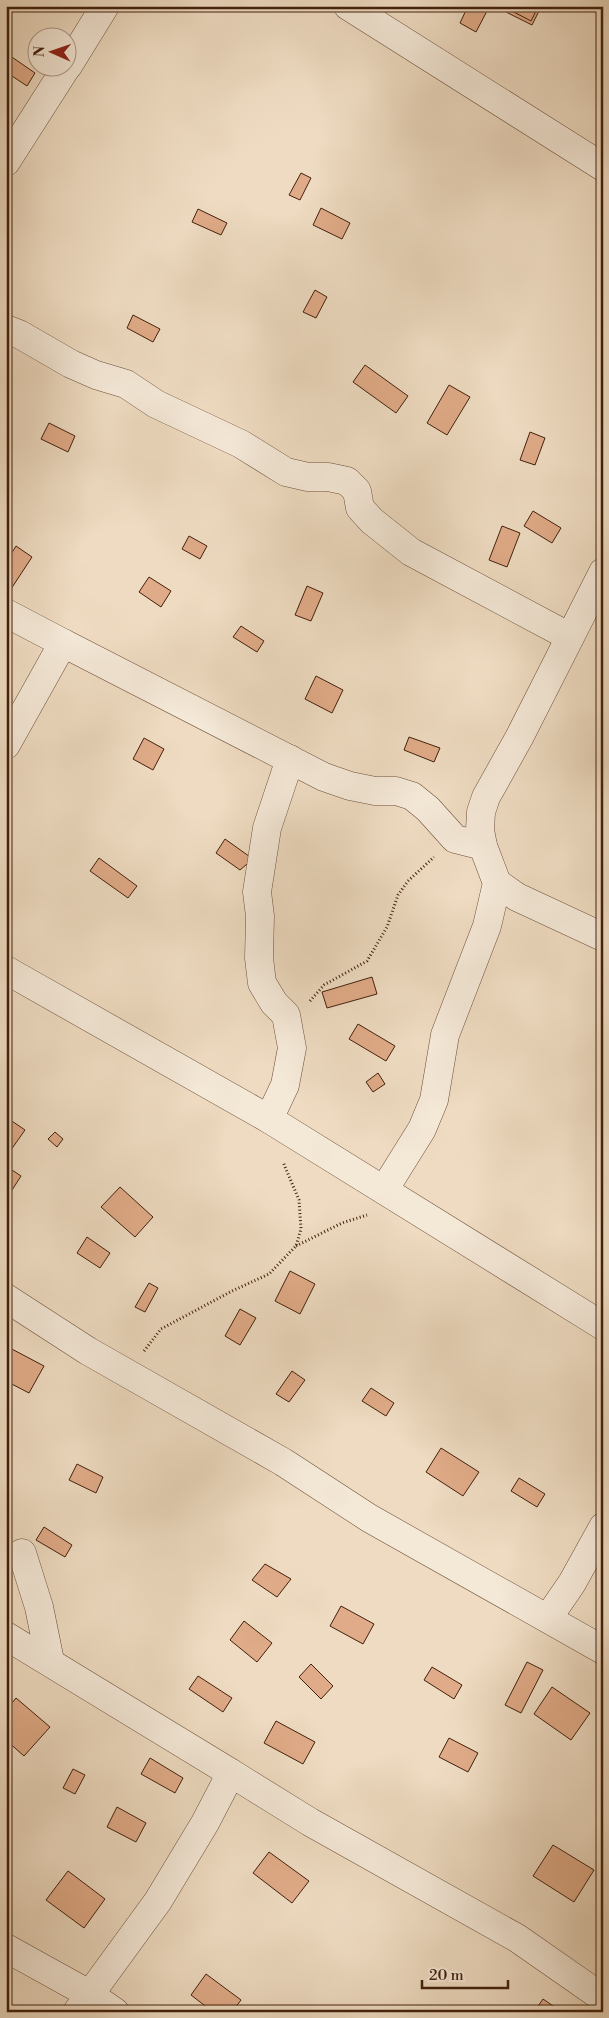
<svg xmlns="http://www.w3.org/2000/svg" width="609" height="2018" viewBox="0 0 609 2018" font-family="'Libre Bodoni',serif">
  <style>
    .building { fill: #e0ab88; stroke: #42200d }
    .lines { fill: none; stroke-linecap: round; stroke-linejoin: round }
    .minor-casing { stroke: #6d4f3a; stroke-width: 29 }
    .path { stroke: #42200d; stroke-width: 3; stroke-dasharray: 1 2.5; stroke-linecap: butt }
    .minor { stroke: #f4e8d7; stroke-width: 28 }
  </style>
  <rect width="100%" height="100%" fill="#eedbc1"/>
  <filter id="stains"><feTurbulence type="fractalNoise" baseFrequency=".004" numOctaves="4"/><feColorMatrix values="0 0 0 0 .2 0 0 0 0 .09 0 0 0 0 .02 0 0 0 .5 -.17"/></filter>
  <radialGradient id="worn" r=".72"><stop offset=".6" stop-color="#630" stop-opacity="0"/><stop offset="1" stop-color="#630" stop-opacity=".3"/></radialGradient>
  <g class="building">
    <polygon points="468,6 483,6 488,9 476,32 460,23"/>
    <polygon points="508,6 529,6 539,11 532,25 506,12"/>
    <polygon points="509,6 532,6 537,9 531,21 508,9"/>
    <polygon points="6,53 35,73 27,86 6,72"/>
    <polygon points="301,173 311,178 300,200 289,195"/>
    <polygon points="321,208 350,223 342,239 313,225"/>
    <polygon points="198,209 227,223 221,235 192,222"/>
    <polygon points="315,290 327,297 316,318 303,312"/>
    <polygon points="133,315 160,329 153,342 127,328"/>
    <polygon points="365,365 408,396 396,413 353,382"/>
    <polygon points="449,385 470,397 447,435 427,423"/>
    <polygon points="49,423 75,436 68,452 41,439"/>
    <polygon points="530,432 545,438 535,465 520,460"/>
    <polygon points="533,511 561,528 552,543 524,526"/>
    <polygon points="502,526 520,533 507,567 489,560"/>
    <polygon points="189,536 207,546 200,559 182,549"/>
    <polygon points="16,546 32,557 11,589 6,586 6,562"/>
    <polygon points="149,577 171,591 161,607 139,592"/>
    <polygon points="307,586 323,593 311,621 295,615"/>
    <polygon points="241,626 264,641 257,652 233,637"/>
    <polygon points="316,676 343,690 332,713 305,699"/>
    <polygon points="409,737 440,748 434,762 404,750"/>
    <polygon points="144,738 164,749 153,770 133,759"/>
    <polygon points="225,839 253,859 240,870 216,853"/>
    <polygon points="99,858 137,886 128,898 90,871"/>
    <polygon points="372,977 377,994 327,1008 322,992"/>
    <polygon points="358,1024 395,1046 386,1061 349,1039"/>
    <polygon points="378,1073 385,1084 373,1092 366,1082"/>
    <polygon points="6,1117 25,1130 6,1157"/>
    <polygon points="55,1132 63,1139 57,1147 48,1139"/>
    <polygon points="6,1166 21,1176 7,1198 6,1197"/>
    <polygon points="120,1187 153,1217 135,1237 101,1207"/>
    <polygon points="87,1237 110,1253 100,1268 77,1253"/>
    <polygon points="290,1271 315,1284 300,1314 275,1301"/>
    <polygon points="149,1283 158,1288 145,1312 135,1307"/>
    <polygon points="240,1309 256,1318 240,1345 225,1336"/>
    <polygon points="8,1347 44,1366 29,1393 6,1381 6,1349"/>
    <polygon points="292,1371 305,1380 289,1402 276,1394"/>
    <polygon points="371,1388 394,1403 386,1416 362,1401"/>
    <polygon points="441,1448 479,1472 463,1496 426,1472"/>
    <polygon points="77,1464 103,1477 96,1493 69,1480"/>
    <polygon points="519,1478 545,1494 537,1507 511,1491"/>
    <polygon points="44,1527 72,1545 65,1557 36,1540"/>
    <polygon points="265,1564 291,1579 277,1597 252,1580"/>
    <polygon points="341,1606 374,1624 363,1644 330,1626"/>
    <polygon points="244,1621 272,1643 257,1662 230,1640"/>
    <polygon points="527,1662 543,1670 521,1713 505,1705"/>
    <polygon points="311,1664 333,1686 321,1699 299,1677"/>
    <polygon points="432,1667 462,1685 454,1699 424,1680"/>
    <polygon points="198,1676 232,1698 223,1712 189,1689"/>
    <polygon points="552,1687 590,1713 571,1740 534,1714"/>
    <polygon points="16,1698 50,1727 24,1756 6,1740 6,1710"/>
    <polygon points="276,1721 315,1742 303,1764 264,1743"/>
    <polygon points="449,1738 478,1753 468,1772 439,1757"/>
    <polygon points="150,1758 183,1778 175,1793 141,1774"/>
    <polygon points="73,1769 85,1775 75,1794 63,1788"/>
    <polygon points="117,1807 146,1823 136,1842 107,1827"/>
    <polygon points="553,1845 594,1870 574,1902 533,1876"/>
    <polygon points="269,1852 309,1881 292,1903 253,1873"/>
    <polygon points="68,1871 105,1899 84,1928 46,1900"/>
    <polygon points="206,1974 241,2000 232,2012 213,2012 191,1995"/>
    <polygon points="543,1999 559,2010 558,2012 534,2012"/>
  </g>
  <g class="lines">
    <defs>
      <g id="minor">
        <polyline points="348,6 603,167"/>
        <polyline points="68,66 105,6"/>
        <polyline points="6,162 66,68"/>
        <polyline points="6,329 19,334 71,364 96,375 126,384 156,404 241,444 286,472 308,477 328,477 347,481 357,491 360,508 372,521 411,552 570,637"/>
        <polyline points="6,613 63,643 6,745"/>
        <polyline points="63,643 324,777 350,786 375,791 396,791 412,796 428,809 455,839 483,846"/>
        <polyline points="497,883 517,897 603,937"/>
        <polyline points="6,970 269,1119 603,1326"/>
        <polyline points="269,1119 285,1085 292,1048 286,1015 274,1003 262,983 259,958 260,916 257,892 267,828 290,759"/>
        <polyline points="384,1190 422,1129 434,1100 445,1035 487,926 497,883 483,846 480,830 481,812 486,797 520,736 603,572"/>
        <polyline points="6,1298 88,1351 283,1462 369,1518 603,1650"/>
        <polyline points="22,1553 39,1607 50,1661"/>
        <polyline points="548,1618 572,1583 603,1527"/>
        <polyline points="6,1636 231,1773"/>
        <polyline points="6,1948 89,1994 115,2012"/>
        <polyline points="77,2012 158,1901 205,1823 231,1773 310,1822 517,1938 603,1998"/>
      </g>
    </defs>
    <use href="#minor" class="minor-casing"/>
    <g class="path">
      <polyline points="310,1001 324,985 367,961 387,927 398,895 408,881 434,857"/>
      <polyline points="296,1246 342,1223 367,1215"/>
      <polyline points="144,1351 161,1329 232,1291 269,1274 296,1246 301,1229 299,1200 283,1162"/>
    </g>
    <use href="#minor" class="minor"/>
  </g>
  <rect width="609" height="2018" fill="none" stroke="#eedbc1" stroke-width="25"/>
  <rect x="8" y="8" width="594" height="2003" fill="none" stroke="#42200d" stroke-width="2.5"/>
  <rect x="12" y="12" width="584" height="1993" fill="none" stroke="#42200d"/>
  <g transform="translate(52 52) rotate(272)"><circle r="24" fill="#f4e8d7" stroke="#ad9886"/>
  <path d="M0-4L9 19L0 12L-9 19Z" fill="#8f2418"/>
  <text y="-8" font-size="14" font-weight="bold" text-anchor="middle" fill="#42200d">N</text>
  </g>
  <path d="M422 1980v8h86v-8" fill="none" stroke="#42200d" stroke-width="2.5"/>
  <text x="429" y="1980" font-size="15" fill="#42200d" stroke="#f4e8d7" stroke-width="4" paint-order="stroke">20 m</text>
  <rect width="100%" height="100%" filter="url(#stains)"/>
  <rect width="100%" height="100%" fill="url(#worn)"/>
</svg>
